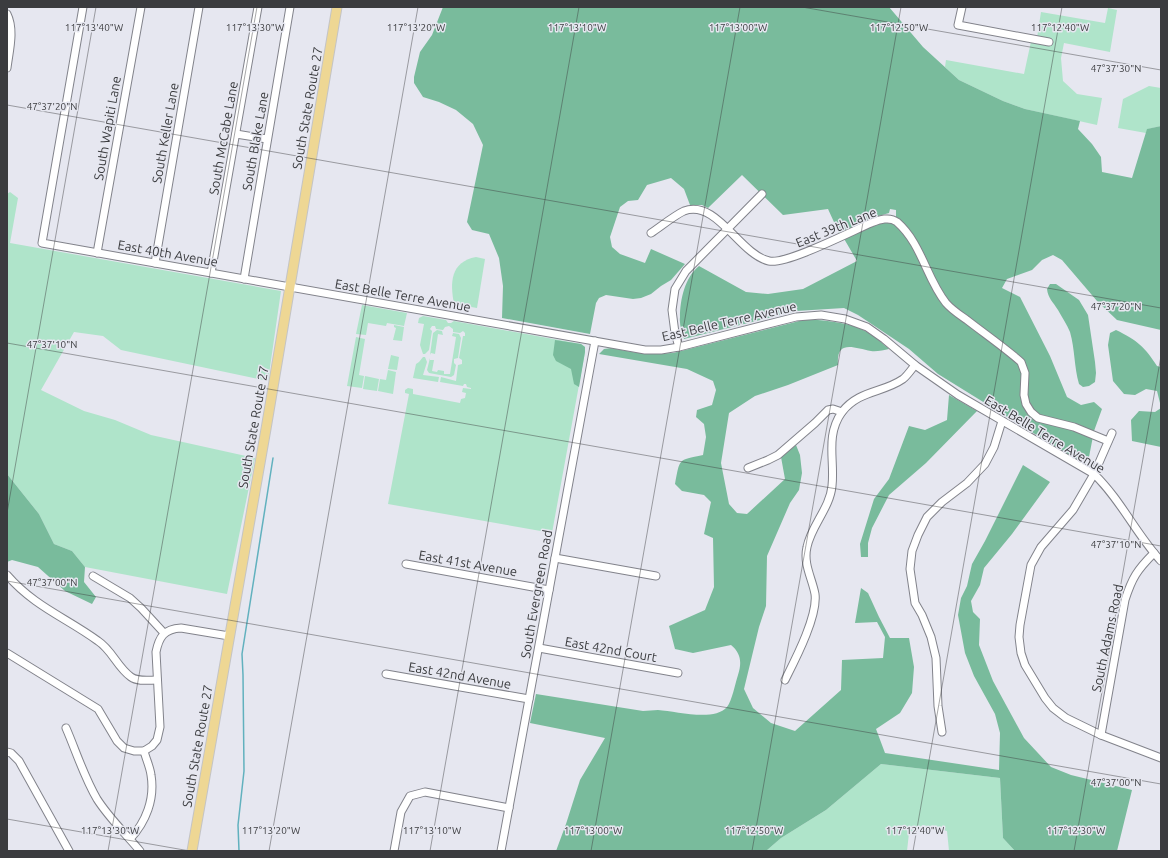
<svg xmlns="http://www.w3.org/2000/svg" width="1168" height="858" viewBox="0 0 1168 858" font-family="Ubuntu,sans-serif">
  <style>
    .green { fill: #afe4ca }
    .forest { fill: #79bb9c }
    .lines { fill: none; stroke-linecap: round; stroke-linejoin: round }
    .stream { stroke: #61b1be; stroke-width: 1.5 }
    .minor-casing { stroke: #82838b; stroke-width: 9 }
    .major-casing { stroke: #c4c4c5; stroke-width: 11 }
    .minor { stroke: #fff; stroke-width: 7 }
    .major { stroke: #eed794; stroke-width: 9 }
    .ticks { fill: none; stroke: #3b3c3f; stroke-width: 1; stroke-opacity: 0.45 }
    .labels { text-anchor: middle; stroke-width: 3; stroke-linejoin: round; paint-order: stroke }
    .street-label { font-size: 13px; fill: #3b3c3f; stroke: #e6e7f0 }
    .ticks-label { font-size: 10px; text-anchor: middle; fill: #3b3c3f; stroke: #e6e7f0; stroke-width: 3; stroke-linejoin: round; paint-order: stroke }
  </style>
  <rect width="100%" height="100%" fill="#e6e7f0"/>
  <g class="green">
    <polygon points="1108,8 1117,10 1110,52 1064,43 1061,58 1063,81 1077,94 1102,98 1097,125 1025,109 1003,101 959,80 945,67 946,60 1024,74 1032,37 1037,38 1041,12 1105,23"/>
    <polygon points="1149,86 1161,88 1161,126 1148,129 1146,133 1118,128 1123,99"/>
    <polygon points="10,192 18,198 10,243 281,291 268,381 121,350 103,336 74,332 41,390 84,411 115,420 151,435 255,458 227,594 85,567 72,551 54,544 39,514 7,474 7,194"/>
    <path d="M476,257L485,259L477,308L454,304C450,283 450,262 476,257Z"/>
    <polygon points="362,305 407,313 404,326 387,323 386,326 368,323 366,335 356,334"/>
    <polygon points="423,316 446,320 448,323 451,323 454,321 581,344 585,347 585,352 552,533 388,504 409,394 405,393 405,390 408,388 413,389 413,394 460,403 461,399 465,398 466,393 462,392 463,388 471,389 471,388 467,387 466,384 464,384 463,386 440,382 441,377 456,381 458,365 462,364 462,360 459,358 463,336 465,336 465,333 463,331 460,333 453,332 453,329 449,326 445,327 443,330 436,329 435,326 432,326 430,329 432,331 429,350 425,354 423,354 420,345 424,324 418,323 419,318"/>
    <polygon points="394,325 404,327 402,341 393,340 396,328 394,327"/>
    <polygon points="437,330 442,331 443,335 438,334 435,354 431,353 430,355 433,333"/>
    <polygon points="453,333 459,334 461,338 458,358 454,359 454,363 456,365 454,375 451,377 429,373 427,370 430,358 430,360 434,360 432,371 437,372 438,370 444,371 444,374 450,374 456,337 452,336"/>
    <polygon points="356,337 365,339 359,375 364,376 362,388 347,386"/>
    <polygon points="391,355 399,357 397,370 388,369"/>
    <polygon points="423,357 425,357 427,362 423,375 439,377 438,382 413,378 416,364 419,362"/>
    <polygon points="388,370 396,372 393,394 378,391 380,379 386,380"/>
    <polygon points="365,376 379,379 377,391 363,389"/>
    <polygon points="881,764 1000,778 1003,838 1015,851 949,851 947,831 923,825 909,833 907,851 766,851 781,838 826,810"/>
  </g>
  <g class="forest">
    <path d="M443,7H889L923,47L959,80L1003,101L1025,109L1080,121L1078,129L1092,144L1101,157L1102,172L1132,178L1147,129L1161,126V330L1117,320L1097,301L1062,260L1053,255L1042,260L1032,270L1007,279L1002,288L1020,297L1050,356L1067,397L1081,405L1094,402L1102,409L1094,431L1089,457L1085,465L938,374L909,349L858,315L844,308L796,311L684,339C682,332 679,324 680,317C680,300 685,277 699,266L746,292L768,294L803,289L857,261L843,237L881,221L898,220L896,217V210L890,209L889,213L875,217L839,233L828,209L783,215L742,175L708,208L702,205H690L684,189L671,178L647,185L638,200L628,201L620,207L610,237L612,247L620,254L645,263L651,249L685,264L671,280L661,286L651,294L641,298L633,299L606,295L599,298L596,303L590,334L502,318L503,286L499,258L489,234L472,230L467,222L483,145L473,124L456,110L439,102L423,97L414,83V77L420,52L432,35Z"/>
    <path d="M1050,284H1056L1079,300L1088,315L1095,362L1096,373L1095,382L1089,386L1083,387L1079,384C1074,367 1075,349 1070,332C1067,325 1062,317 1058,310C1053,302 1048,298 1047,289Z"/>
    <path d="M807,319C829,321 850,322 869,333C876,337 883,344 889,349C884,350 876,352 871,351C854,348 836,339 838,365L788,385L755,396L729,413L721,463L729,504L737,513L747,514L785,479L781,457L796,445L800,455L802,473L799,490L790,503L767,556L766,606L759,627L744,689L753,708L771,723L795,731L841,690L842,660L883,658L885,637L877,622L855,623L861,588L868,593L879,617L890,638H909L914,667L912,693L900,713L876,729L885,753L999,770L1000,733L995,714L974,676L965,653L958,615L961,598L967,586L972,564L985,541L1023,465L1050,482L1012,534L984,568L980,585L971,601L973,612L980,619L979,645L993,681L1024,738L1051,767L1071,775L1132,790L1117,851H1015L1003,838L1000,778L881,764L826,810L781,838L766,851H556L566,824L580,780L605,738L530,723L536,694L643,711C648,711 653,710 658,710C676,711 714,722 727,707C732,701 735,684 738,675C742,663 741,653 731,645L693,653L675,649L669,626L705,610L714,587L713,538L704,534L711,502L704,495L682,491L675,484C680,459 677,460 703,455L706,437L704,424L696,417L697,410L712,405L716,390L713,381L687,369L599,354L604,349L611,348L632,352L652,354L673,353Z"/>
    <path d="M1116,330C1137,340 1145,347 1157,366L1161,367V407L1157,391L1146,389L1135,395L1124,394L1113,381L1108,345L1110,333Z"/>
    <polygon points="555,340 581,344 585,347 585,352 579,387 574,384 571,369 556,361 553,355"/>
    <polygon points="949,395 977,411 926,463 889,495 872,528 868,543 868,557 861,557 860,544 874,499 889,479 909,426 925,430 947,420"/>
    <polygon points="1161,408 1161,447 1132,441 1131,420 1139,411 1155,412"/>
    <polygon points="7,474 39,514 54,544 72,551 85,567 84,582 96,597 92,604 65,591 38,567 12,560 7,562"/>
  </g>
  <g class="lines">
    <polyline class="stream" points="239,851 238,825 244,771 243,675 242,654 273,458"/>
    <defs>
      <g id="minor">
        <path d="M83,7L42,243L645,350H661L679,347L796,317L821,315L845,319L867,327L884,339L915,365L958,395L1094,474C1121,500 1136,534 1161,561"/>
        <polyline points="962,7 958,25 1049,42"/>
        <path d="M7,14C15,30 9,51 7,68"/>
        <polyline points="236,134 267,139"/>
        <path d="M651,233C660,227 675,215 684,211C717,199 739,254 769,261C786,265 852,231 871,223C879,220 889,216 897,222C922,244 926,278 946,303C952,310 960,315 967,320C985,334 1004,347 1021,362L1025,373L1024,395L1026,404L1031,412L1038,418L1074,427L1108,441"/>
        <polyline points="97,253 141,7"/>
        <polyline points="155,263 199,7"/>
        <polyline points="211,273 258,7"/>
        <polyline points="244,279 290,7"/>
        <polyline points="679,347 675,333 672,310 675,289 686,271 762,194"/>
        <polyline points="1112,433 1094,474 1073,510 1041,547 1031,565 1020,625 1019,637 1021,653 1025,665 1045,698 1053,708 1066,718 1101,735 1161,758"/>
        <polyline points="748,468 768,460 778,455 815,423 828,410 833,409 842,412"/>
        <polyline points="555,558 656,576"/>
        <polyline points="406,564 549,590"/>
        <path d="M7,575C35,607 65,617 98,641C112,650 117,667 131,677C138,682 149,680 157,680"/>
        <polyline points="93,576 130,598 141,608 164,633"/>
        <polyline points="539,648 678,673"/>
        <path d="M7,653L98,709L117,741L124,748L134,751H144L152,746L157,740L160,727L156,652C159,637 164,629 181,628L229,636"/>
        <polyline points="386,674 529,699"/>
        <path d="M785,680C795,660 818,616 815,594C812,578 803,564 807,547C811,526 830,508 832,486C835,460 825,436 842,412C859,390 883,393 903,379C907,376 911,370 915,365"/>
        <path d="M66,728C76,751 84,777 97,799C109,818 126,834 140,851"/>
        <polyline points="942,732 938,706 936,658 931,637 922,615 915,603 910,569 912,551 918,535 927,517 942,502 967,483 985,464 994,447 1002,421"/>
        <path d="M1101,735L1125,600C1132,578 1137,570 1154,553"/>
        <polyline points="7,752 11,753 19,761 69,851"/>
        <path d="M130,839C146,822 155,799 151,775C150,767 146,759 144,751"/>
        <polyline points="394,851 401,812 410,796 425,792 509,808"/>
        <polyline points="501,851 595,341"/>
      </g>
      <polyline id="major" points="192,851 266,429 337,7"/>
    </defs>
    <use href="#minor" class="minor-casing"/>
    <use href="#major" class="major-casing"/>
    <use href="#minor" class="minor"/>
    <use href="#major" class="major"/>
  </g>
  <path class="ticks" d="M802,7L1161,70M7,105L1161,308M7,343L1161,546M7,513L96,7M7,581L1161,784M7,819L190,851M108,851L257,7M269,851L418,7M430,851L579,7M591,851L740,7M752,851L901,7M913,851L1062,7M1074,851L1161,356"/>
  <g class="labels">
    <g class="street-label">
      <text transform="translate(307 108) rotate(-80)" y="5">South State Route 27</text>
      <text transform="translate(107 128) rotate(-80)" y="5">South Wapiti Lane</text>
      <text transform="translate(165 133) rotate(-80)" y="5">South Keller Lane</text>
      <text transform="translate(223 138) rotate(-80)" y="5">South McCabe Lane</text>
      <text transform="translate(255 141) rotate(-80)" y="5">South Blake Lane</text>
      <text transform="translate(836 227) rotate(-22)" y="5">East 39th Lane</text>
      <text transform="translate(168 253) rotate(10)" y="5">East 40th Avenue</text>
      <text transform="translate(403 295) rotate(10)" y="5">East Belle Terre Avenue</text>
      <text transform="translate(729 321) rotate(-13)" y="5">East Belle Terre Avenue</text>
      <text transform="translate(253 427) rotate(-80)" y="5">South State Route 27</text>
      <text transform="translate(1045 434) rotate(31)" y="5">East Belle Terre Avenue</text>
      <text transform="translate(468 563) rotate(10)" y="5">East 41st Avenue</text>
      <text transform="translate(536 594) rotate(-80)" y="5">South Evergreen Road</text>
      <text transform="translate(1107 638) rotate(-78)" y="5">South Adams Road</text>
      <text transform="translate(611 649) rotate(10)" y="5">East 42nd Court</text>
      <text transform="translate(460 675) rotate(10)" y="5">East 42nd Avenue</text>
      <text transform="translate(197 746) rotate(-80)" y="5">South State Route 27</text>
    </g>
  </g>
  <g class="ticks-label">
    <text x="94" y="31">117°13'40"W</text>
    <text x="255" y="31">117°13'30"W</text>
    <text x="416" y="31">117°13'20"W</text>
    <text x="577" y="31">117°13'10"W</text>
    <text x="738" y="31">117°13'00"W</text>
    <text x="899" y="31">117°12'50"W</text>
    <text x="1060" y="31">117°12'40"W</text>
    <text x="1116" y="72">47°37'30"N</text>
    <text x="52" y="110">47°37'20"N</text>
    <text x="1116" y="310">47°37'20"N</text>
    <text x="52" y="348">47°37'10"N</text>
    <text x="1116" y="548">47°37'10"N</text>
    <text x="52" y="586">47°37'00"N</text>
    <text x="1116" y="786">47°37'00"N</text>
    <text x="110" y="834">117°13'30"W</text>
    <text x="271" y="834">117°13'20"W</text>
    <text x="432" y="834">117°13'10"W</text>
    <text x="593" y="834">117°13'00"W</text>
    <text x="754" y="834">117°12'50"W</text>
    <text x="915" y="834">117°12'40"W</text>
    <text x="1076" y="834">117°12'30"W</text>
  </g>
  <rect width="1168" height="858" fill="none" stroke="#3b3c3f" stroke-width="16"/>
</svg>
